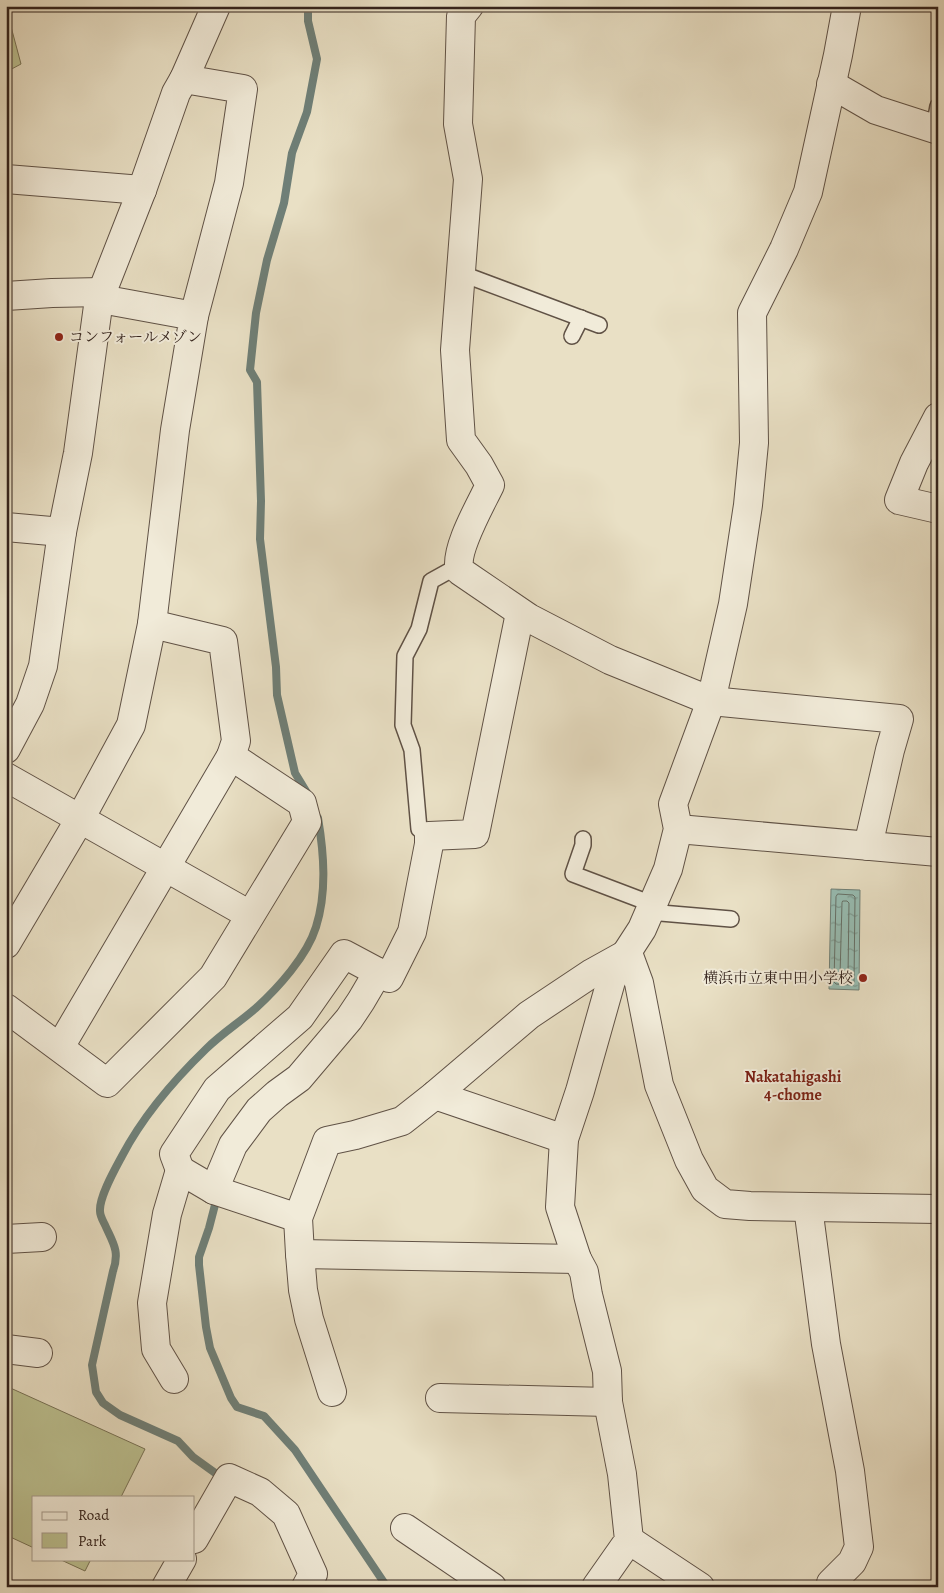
<svg xmlns="http://www.w3.org/2000/svg" width="944" height="1593" viewBox="0 0 944 1593" font-family="Alegreya,'Noto Serif JP',serif">
  <style>
    .park { fill: #bcc191; stroke: #787256 }
    .water { fill: url(#water-ripples); stroke: #6f7f77 }
    .lines { fill: none; stroke-linecap: round; stroke-linejoin: round }
    .shore { stroke: #657068; stroke-width: 1 }
    .stream { stroke: #6f7f77; stroke-width: 8 }
    .lane-casing { stroke: #605246; stroke-width: 18 }
    .street-casing { stroke: #605246; stroke-width: 30 }
    .lane { stroke: #f1ebd9; stroke-width: 15 }
    .street { stroke: #f1ebd9; stroke-width: 28 }
    .poi-dot { fill: #8f2418; stroke: #f1ebd9; stroke-width: 2 }
    .labels { text-anchor: middle; stroke-width: 4; stroke-linejoin: round; paint-order: stroke }
    .poi-label { font-size: 15px; fill: #33221c; stroke: #f1ebd9; text-anchor: start }
    .neighbourhood-label { font-size: 16px; font-weight: bold; fill: #7a1f14; stroke: #f1ebd9 }
  </style>
  <defs>
    <pattern id="water-ripples" width="26" height="14" patternUnits="userSpaceOnUse" patternTransform="scale(1.25)"><rect width="26" height="14" fill="#97bdb3"/><path d="M2 4q2-2 4 0t4 0M15 11q2-2 4 0t4 0" fill="none" stroke="#7c9991"/></pattern>
  </defs>
  <rect width="100%" height="100%" fill="#e9e0c5"/>
  <filter id="stains"><feTurbulence type="fractalNoise" baseFrequency=".004" numOctaves="4"/><feColorMatrix values="0 0 0 0 .2 0 0 0 0 .09 0 0 0 0 .02 0 0 0 .5 -.17"/></filter>
  <radialGradient id="worn" r=".72"><stop offset=".6" stop-color="#630" stop-opacity="0"/><stop offset="1" stop-color="#630" stop-opacity=".3"/></radialGradient>
  <g class="park">
    <polygon points="6,8 21,64 6,72"/>
    <polygon points="6,1386 145,1449 121,1497 34,1497 34,1548 6,1535"/>
    <polygon points="59,1559 91,1559 85,1571"/>
  </g>
  <polygon class="water" points="831,889 860,890 859,990 829,989"/>
  <g class="lines">
    <g class="shore">
      <polygon points="838,894 853,895 855,897 854,982 852,985 836,984 834,982 836,897"/>
      <polygon points="843,901 847,901 849,903 848,976 845,978 842,978 840,976 842,903"/>
    </g>
    <g class="stream">
      <polyline points="308,6 308,21 317,59 307,112 292,153 284,203 267,260 256,313 250,370 257,382 261,501 260,539 276,667 277,695 295,773 309,796"/>
      <polyline points="216,1201 209,1228 199,1257 199,1265 206,1327 210,1348 231,1398 237,1407 264,1416 295,1450 387,1587"/>
      <path d="M218,1475L193,1457L178,1441L120,1415L103,1403L96,1392L92,1365L113,1271C120,1251 113,1243 105,1225C103,1221 100,1216 100,1211C99,1197 115,1169 122,1156C143,1116 174,1080 206,1049C221,1034 240,1022 256,1008C278,988 307,956 316,927C327,892 324,854 318,818"/>
      <polyline points="322,1582 327,1587"/>
    </g>
    <defs>
      <g id="lane">
        <polyline points="934,129 938,106"/>
        <polyline points="460,273 599,325"/>
        <polyline points="572,336 581,318"/>
        <polyline points="429,836 419,829 412,750 403,725 405,656 419,629 431,581 458,566"/>
        <polyline points="583,839 583,845 573,874 652,904"/>
        <polyline points="649,912 731,919"/>
      </g>
      <g id="street">
        <path d="M469,6L461,16L458,124L468,179L455,350L461,440L479,465L490,485C481,504 453,552 460,571L529,618L610,660L711,701L899,719L890,750L868,846"/>
        <polyline points="184,79 243,89 229,183 194,316"/>
        <polyline points="831,84 876,110 938,130"/>
        <polyline points="6,179 142,190"/>
        <polyline points="6,296 52,293 102,292"/>
        <polyline points="938,417 914,463 899,500 938,509"/>
        <polyline points="6,527 62,532"/>
        <polyline points="6,749 30,704 43,666 62,532 78,453 98,306 102,292 142,190 176,93 184,79 216,6"/>
        <polyline points="6,777 250,915"/>
        <polyline points="678,829 938,852"/>
        <polyline points="6,944 80,819 131,725 152,624 175,430 194,316 101,299"/>
        <polyline points="6,1008 107,1083 213,977 307,822 302,803 231,756 236,741 223,641 152,624"/>
        <polyline points="60,1047 231,756"/>
        <polyline points="435,1095 564,1139"/>
        <polyline points="180,1170 174,1154 217,1089 300,1017 344,954 389,978 412,932 429,844 429,836 475,834 520,613"/>
        <polyline points="214,1190 233,1145 259,1110 277,1094 299,1078 349,1019 361,1001 378,972"/>
        <polyline points="808,1207 826,1344 850,1471 859,1547 852,1562 831,1583 831,1587"/>
        <polyline points="6,1239 42,1237"/>
        <polyline points="300,1254 303,1290 309,1319 332,1392"/>
        <polyline points="577,1259 300,1254 298,1218 327,1141 355,1135 402,1121 435,1095 529,1015 592,973 628,953 639,983 659,1085 689,1160 705,1189 725,1204 750,1206 938,1209"/>
        <polyline points="6,1349 38,1353"/>
        <polyline points="174,1379 156,1349 152,1303 167,1214 180,1170 214,1190 298,1218"/>
        <polyline points="440,1398 608,1402"/>
        <polyline points="405,1528 492,1587"/>
        <polyline points="194,1539 229,1478 260,1492 286,1514 313,1574 306,1587"/>
        <polyline points="629,1540 700,1587"/>
        <polyline points="166,1587 182,1559"/>
        <polyline points="596,1587 629,1540 622,1474 608,1402 607,1371 588,1295 584,1272 577,1259 560,1207 564,1139 580,1091 611,981 618,966 642,929 668,869 678,829 673,804 711,701 733,604 748,505 754,443 752,313 784,249 808,192 838,55 847,6"/>
      </g>
    </defs>
    <use href="#lane" class="lane-casing"/>
    <use href="#street" class="street-casing"/>
    <use href="#lane" class="lane"/>
    <use href="#street" class="street"/>
  </g>
  <g class="poi-dot">
    <circle cx="59" cy="337" r="5"/>
    <circle cx="863" cy="978" r="5"/>
  </g>
  <g class="labels">
    <g class="poi-label">
      <text x="69" y="342">コンフォールメゾン</text>
      <text x="853" y="983" text-anchor="end">横浜市立東中田小学校</text>
    </g>
    <g class="neighbourhood-label">
      <text x="793" y="1082">Nakatahigashi<tspan x="793" dy="18">4-chome</tspan></text>
    </g>
  </g>
  <rect width="944" height="1593" fill="none" stroke="#e9e0c5" stroke-width="25"/>
  <rect x="8" y="8" width="929" height="1578" fill="none" stroke="#33221c" stroke-width="2.5"/>
  <rect x="12" y="12" width="919" height="1568" fill="none" stroke="#33221c"/>
  <rect x="32" y="1496" width="162" height="65" fill="#f1ebd9" stroke="#a59b8d"/>
  <rect x="42" y="1512" width="25" height="8" fill="#f1ebd9" stroke="#a59b8d"/>
  <text x="78" y="1520" font-size="15" fill="#33221c">Road</text>
  <rect x="42" y="1533" width="25" height="15" fill="#bcc191" stroke="#a59b8d"/>
  <text x="78" y="1546" font-size="15" fill="#33221c">Park</text>
  <rect width="100%" height="100%" filter="url(#stains)"/>
  <rect width="100%" height="100%" fill="url(#worn)"/>
</svg>
